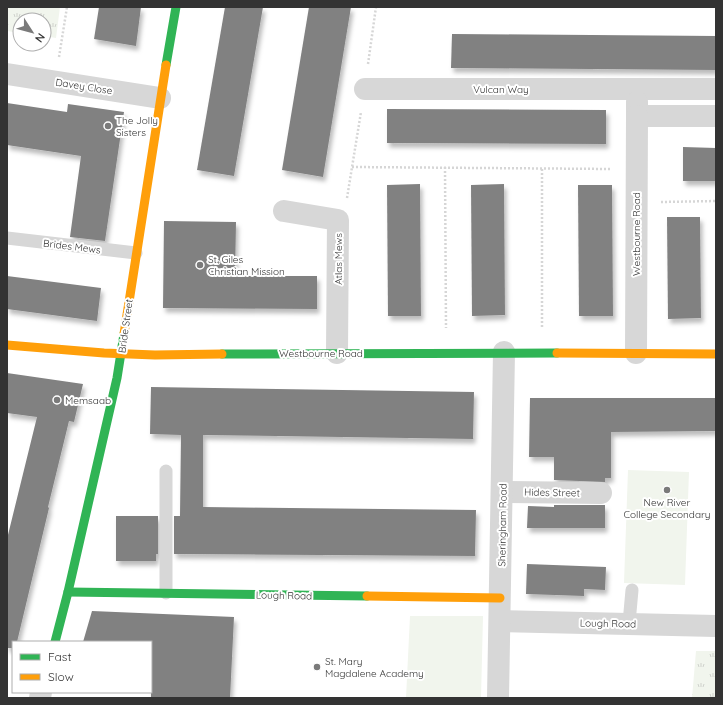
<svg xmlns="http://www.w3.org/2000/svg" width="723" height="705" viewBox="0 0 723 705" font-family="Quicksand,sans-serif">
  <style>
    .grass { fill: url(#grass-tufts) }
    .pitch { fill: #f1f5ed }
    .building { fill: #818181; filter: url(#shadow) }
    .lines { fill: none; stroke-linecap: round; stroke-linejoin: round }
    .path { stroke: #d6d6d6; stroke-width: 2.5; stroke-dasharray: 2 2; stroke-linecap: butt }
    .lane { stroke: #d7d7d7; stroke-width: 13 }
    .street { stroke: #d7d7d7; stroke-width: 22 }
    .fast { stroke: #30b455; stroke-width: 9 }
    .slow { stroke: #ff9f0a; stroke-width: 9 }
    .poi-dot { fill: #7a7a7a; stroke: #fff; stroke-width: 1.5 }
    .labels { text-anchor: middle; stroke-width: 4; stroke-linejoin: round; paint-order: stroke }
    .street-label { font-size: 10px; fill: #333; stroke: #fff }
    .poi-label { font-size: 10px; fill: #333; stroke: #fff; text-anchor: start }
  </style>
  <defs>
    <pattern id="grass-tufts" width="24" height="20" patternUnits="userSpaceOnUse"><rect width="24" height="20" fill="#f1f5ed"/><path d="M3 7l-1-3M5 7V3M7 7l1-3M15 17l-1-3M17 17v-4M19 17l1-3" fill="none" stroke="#cfd2cc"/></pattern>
    <filter id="shadow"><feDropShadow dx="2.5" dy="4.5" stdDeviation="2" flood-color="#0004"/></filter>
  </defs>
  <rect width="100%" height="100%" fill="#fff"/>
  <g class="grass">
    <polygon points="7,7 60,7 56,38 44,36 44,20 20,20 20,33 7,31"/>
    <polygon points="696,651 716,651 716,698 692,698"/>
  </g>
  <g class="pitch">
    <polygon points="628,470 689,472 685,585 624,583"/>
    <polygon points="410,616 483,616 481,698 406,698"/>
  </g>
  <g class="building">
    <polygon points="99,7 141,7 136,46 94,39"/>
    <polygon points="225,7 263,7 234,176 197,170"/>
    <polygon points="309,7 351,7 323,177 282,170"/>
    <polygon points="452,34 716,36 716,70 451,68"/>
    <polygon points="7,103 67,112 68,104 124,112 105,241 70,237 81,156 7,145"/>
    <polygon points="387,109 606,110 606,144 387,143"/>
    <polygon points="683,147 716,148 716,181 683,181"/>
    <polygon points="420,184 421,316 388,316 387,185"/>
    <polygon points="504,184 505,315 472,316 471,185"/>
    <polygon points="578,185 612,185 613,316 579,316"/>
    <polygon points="667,217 700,217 701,318 668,319"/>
    <polygon points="164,221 236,222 235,276 317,276 317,309 163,308"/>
    <polygon points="7,276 101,288 97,321 7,309"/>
    <polygon points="7,373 83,384 74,422 69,421 48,507 49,508 17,642 13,642 13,648 7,648 7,539 37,417 7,413"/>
    <polygon points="151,387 474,392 473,439 203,435 203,507 476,510 475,556 174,554 174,516 180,516 181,435 150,434"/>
    <polygon points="530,398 716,398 716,431 611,432 611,478 605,478 605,482 554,480 554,457 529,457"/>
    <polygon points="554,505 605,505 605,528 527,528 528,506 554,507"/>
    <polygon points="116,516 158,516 158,554 156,554 156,561 116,561"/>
    <polygon points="527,564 606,567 605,590 584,589 584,596 526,594"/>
    <polygon points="92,611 234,617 230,698 151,698 151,642 83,642"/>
  </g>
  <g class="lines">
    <g class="path">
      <polyline points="59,57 67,7"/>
      <polyline points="368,64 376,7"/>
      <polyline points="352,167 612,169"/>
      <polyline points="445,167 446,328"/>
      <polyline points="542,169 542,328"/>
      <polyline points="347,198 361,112"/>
      <polyline points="661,202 716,201"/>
    </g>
    <g class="lane">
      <polyline points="7,238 136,253"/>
      <polyline points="166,471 166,593"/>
      <polyline points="629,623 632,590"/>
    </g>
    <g class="street">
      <polyline points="7,74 160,98"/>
      <polyline points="365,89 716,89"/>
      <polyline points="637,102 637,116 716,116"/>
      <polyline points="284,211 338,220 337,353"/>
      <polyline points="636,353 637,116"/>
      <polyline points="502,492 601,493"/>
      <polyline points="500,621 716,626"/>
      <polyline points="40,698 41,692"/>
      <polyline points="498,698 504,352"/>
    </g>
    <g class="fast">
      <polyline points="166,65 176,7"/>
      <polyline points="222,354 557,353"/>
      <polyline points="68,592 367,596"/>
      <polyline points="55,642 68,592 117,378 124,334"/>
    </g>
    <g class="slow">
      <polyline points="124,334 166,65"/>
      <polyline points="7,345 104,353 155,355 222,354"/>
      <polyline points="557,353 716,354"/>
      <polyline points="367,596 500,598"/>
    </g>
  </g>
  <g class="poi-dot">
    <circle cx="108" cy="126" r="4"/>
    <circle cx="200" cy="265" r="4"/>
    <circle cx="57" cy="400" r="4"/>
    <circle cx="667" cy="490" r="4"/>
    <circle cx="317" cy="667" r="4"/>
  </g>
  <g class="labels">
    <g class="street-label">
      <text transform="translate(84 86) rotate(9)" y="4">Davey Close</text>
      <text x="501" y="93">Vulcan Way</text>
      <text transform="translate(636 234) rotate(-90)" y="4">Westbourne Road</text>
      <text transform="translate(72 246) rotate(7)" y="4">Brides Mews</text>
      <text transform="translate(338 259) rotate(-90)" y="4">Atlas Mews</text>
      <text transform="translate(125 326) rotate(-82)" y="4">Bride Street</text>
      <text x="321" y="357">Westbourne Road</text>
      <text transform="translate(552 492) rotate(1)" y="4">Hides Street</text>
      <text transform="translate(502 525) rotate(-89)" y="4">Sheringham Road</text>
      <text transform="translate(284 595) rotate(1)" y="4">Lough Road</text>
      <text transform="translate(608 623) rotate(1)" y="4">Lough Road</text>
    </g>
    <g class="poi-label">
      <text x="116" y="124">The Jolly<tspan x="116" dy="12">Sisters</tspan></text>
      <text x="208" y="263">St. Giles<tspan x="208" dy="12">Christian Mission</tspan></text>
      <text x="65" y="404">Memsaab</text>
      <text x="667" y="506" text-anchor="middle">New River<tspan x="667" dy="12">College Secondary</tspan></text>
      <text x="325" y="665">St. Mary<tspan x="325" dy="12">Magdalene Academy</tspan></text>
    </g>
  </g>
  <rect width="723" height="705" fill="none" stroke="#333333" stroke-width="16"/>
  <rect x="12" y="641" width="140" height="52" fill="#ffffff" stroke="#adadad"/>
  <rect x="20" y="654" width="20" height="6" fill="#30b455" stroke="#adadad"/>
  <text x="48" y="661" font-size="12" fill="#333333">Fast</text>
  <rect x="20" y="674" width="20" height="6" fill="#ff9f0a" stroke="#adadad"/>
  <text x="48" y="681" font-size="12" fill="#333333">Slow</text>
  <g transform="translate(32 32) rotate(126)"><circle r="19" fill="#ffffff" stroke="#adadad"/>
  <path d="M0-3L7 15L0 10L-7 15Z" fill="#7a7a7a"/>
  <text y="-6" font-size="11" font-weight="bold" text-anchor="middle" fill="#333333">N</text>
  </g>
</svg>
